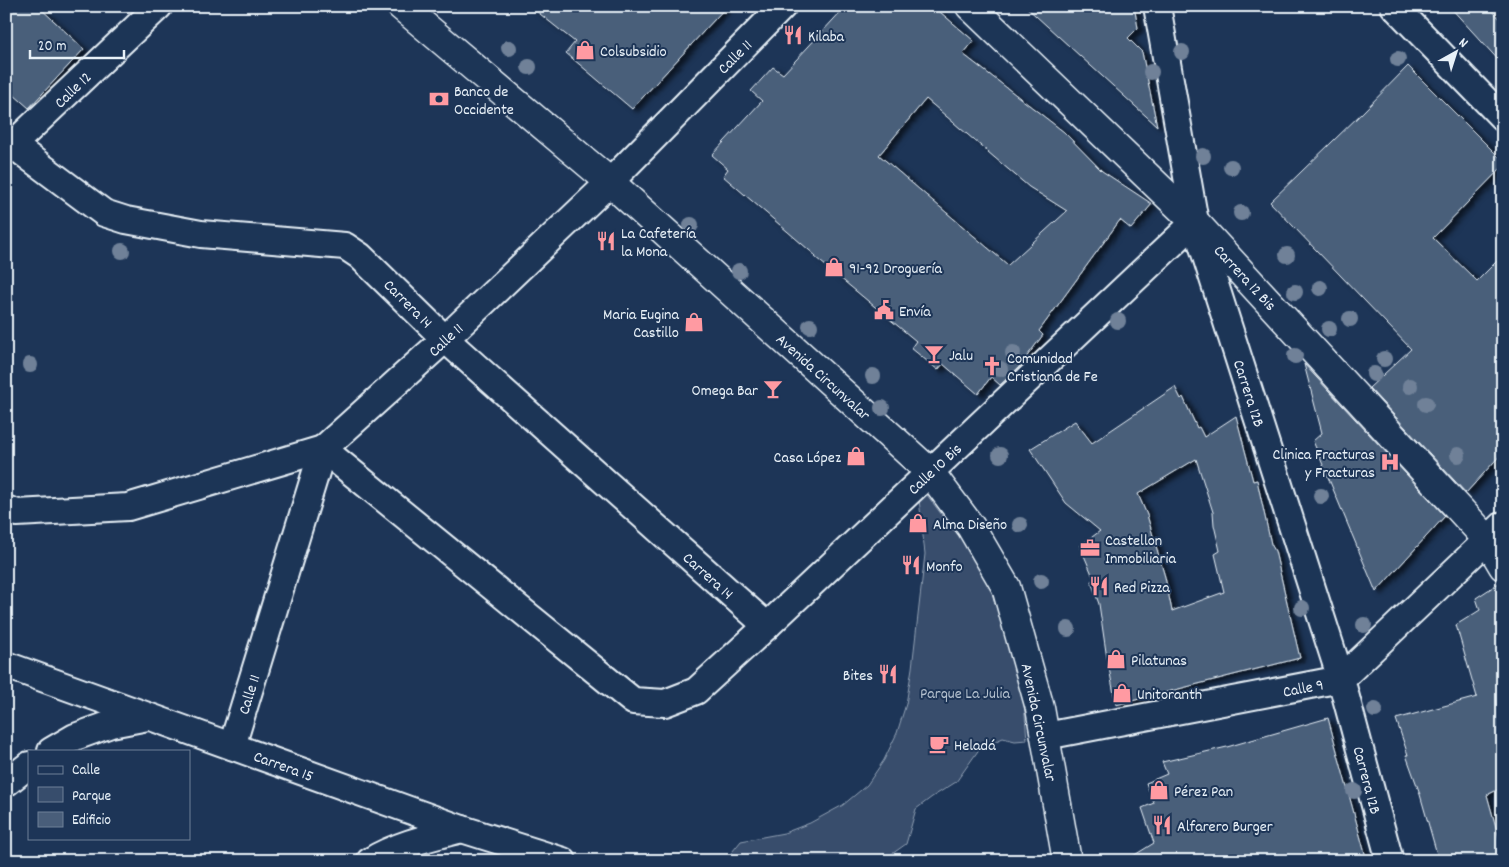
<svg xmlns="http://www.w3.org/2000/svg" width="1509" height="867" viewBox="0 0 1509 867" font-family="Dekko,sans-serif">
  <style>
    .green { fill: #374d6c; stroke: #909fb2 }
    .building { fill: #495e7a; stroke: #e8f1f8; fill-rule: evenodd; filter: url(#shadow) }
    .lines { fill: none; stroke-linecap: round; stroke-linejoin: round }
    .minor-casing { stroke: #e8f1f8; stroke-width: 30 }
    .tertiary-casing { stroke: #e8f1f8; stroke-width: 31 }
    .minor { stroke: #1d3557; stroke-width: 26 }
    .tertiary { stroke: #1d3557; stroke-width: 28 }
    .tree { fill: #708198 }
    .labels { text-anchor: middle; stroke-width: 4; stroke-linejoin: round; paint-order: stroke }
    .poi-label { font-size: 16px; fill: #e8f1f8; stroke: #1d3557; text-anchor: start }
    .street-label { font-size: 16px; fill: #e8f1f8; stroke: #1d3557 }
    .park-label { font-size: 16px; fill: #b3c0ce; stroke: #1d3557 }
  </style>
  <defs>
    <filter id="shadow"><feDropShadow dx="5.5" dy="3" stdDeviation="2.5" flood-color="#0009"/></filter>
  </defs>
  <rect width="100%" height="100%" fill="#1d3557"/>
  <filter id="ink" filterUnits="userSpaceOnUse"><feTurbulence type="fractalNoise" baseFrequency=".02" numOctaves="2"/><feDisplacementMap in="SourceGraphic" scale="10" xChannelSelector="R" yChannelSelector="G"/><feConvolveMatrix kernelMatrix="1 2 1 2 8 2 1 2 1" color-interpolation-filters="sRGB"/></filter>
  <g filter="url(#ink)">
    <polygon class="green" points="924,491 942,515 985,567 1018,668 1024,703 1027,740 1015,741 1003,738 980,748 956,782 932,797 916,809 906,844 882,861 737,861 728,857 741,841 784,833 810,823 843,805 867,785 884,760 897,733 906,704 912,668 925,554 919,499"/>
    <g class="building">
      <polygon points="6,6 38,6 84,49 29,108 6,88"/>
      <polygon points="530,6 727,6 632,109 566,53 575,42"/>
      <path d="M846,6H933L974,41L963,54L1064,132L1102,171L1152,204L1131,229L1120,220L1039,331L1043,335L1019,367L1000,385L991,377L978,394L943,364L938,370L911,348L916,341L815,257L816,256L723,176L728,169L712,155L762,101L751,91L773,67L783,74ZM926,99L1029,187L1067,211L1008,265L879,155Z"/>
      <polygon points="1025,6 1134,6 1138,28 1128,38 1142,52 1157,126"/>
      <polygon points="1449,6 1488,6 1503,22 1503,65"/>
      <polygon points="1408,66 1503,161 1503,166 1433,238 1477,281 1503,255 1503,452 1466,493 1369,388 1411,349 1270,202 1363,112"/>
      <polygon points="1304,364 1445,516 1376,592 1313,441 1322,433"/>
      <path d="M1175,387L1181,399L1183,397L1197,428L1199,427L1204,437L1236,416L1253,481L1257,480L1260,494L1271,544L1275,551L1300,658L1116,705L1106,652L1099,604L1091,581L1094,579L1080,546L1100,531L1066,503L1030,449L1075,421L1092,443ZM1196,459L1213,512L1214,525L1220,551L1215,554L1224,592L1172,611L1165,577L1147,515L1138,494Z"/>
      <polygon points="1502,581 1503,582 1503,787 1487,795 1503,852 1503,861 1439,861 1419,791 1406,755 1408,755 1396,719 1477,697 1456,625 1480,610 1476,598"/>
      <polygon points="1328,718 1367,861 1125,861 1154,843 1142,808 1154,803 1146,783 1167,774 1162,762 1227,747"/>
    </g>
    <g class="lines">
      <defs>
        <g id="minor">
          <polyline points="1157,6 1195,222 1341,679 1390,861"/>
          <polyline points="1394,6 1503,118"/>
          <polyline points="6,140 104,213 126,220 201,234 345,246 360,256 445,339 767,626"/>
          <polyline points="6,151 159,6"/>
          <polyline points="323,449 633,701 665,703 696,691 767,626 1195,222"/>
          <polyline points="6,509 17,513 128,507 323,449"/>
          <polyline points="6,665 462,829 563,861"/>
          <polyline points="1046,736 1341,679 1503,525"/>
          <polyline points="232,746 323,449 445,339 610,182 783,6"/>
          <polyline points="51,751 75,737 111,724 148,717"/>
          <polyline points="6,783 29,765"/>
          <path d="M370,861C398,844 431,837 462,829"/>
        </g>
        <g id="tertiary">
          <polyline points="401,6 610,182 930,472 971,527 1006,587 1040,708 1067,861"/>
          <polyline points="970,6 1195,222 1487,539 1503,566"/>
        </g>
      </defs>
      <use href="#minor" class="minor-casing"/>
      <use href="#tertiary" class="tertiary-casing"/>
      <use href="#minor" class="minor"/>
      <use href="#tertiary" class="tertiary"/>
    </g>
    <g class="tree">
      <circle cx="509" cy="48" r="8"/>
      <circle cx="1182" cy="52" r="8"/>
      <circle cx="1398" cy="59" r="8"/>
      <circle cx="529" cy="67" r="8"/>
      <circle cx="1151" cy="72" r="8"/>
      <circle cx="1203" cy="156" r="8"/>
      <circle cx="1231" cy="167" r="8"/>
      <circle cx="1241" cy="213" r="8"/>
      <circle cx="691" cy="225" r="8"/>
      <circle cx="122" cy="251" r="8"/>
      <circle cx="1287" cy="255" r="8"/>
      <circle cx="739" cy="271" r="8"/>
      <circle cx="1320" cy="288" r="8"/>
      <circle cx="1295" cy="292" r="8"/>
      <circle cx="1350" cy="319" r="8"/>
      <circle cx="1118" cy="321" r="8"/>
      <circle cx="810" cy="326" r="8"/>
      <circle cx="1329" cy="329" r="8"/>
      <circle cx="1013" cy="353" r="8"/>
      <circle cx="1295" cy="356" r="8"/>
      <circle cx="1384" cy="359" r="8"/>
      <circle cx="30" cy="365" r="8"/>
      <circle cx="1000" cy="369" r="8"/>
      <circle cx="1374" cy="374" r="8"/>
      <circle cx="873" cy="376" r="8"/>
      <circle cx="1410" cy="386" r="8"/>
      <circle cx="1426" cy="404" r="8"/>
      <circle cx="882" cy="408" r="8"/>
      <circle cx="1000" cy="455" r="8"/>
      <circle cx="1458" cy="455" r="8"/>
      <circle cx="1321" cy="496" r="8"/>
      <circle cx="1020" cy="525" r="8"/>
      <circle cx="1041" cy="581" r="8"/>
      <circle cx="1302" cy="608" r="8"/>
      <circle cx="1364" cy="625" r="8"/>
      <circle cx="1068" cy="629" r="8"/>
      <circle cx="1375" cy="710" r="8"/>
      <circle cx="1354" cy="791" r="8"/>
    </g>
  </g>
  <defs>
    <symbol id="restaurant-bare" viewBox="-9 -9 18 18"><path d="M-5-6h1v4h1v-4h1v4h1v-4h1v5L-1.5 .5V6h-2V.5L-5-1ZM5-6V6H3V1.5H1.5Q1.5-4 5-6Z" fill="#ff9aa2" stroke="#1d3557" stroke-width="2.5" paint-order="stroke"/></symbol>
    <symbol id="shop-bare" viewBox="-9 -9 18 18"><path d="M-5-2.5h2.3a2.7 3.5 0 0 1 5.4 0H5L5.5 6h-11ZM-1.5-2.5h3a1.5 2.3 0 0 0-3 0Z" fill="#ff9aa2" stroke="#1d3557" stroke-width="2.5" paint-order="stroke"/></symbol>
    <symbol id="bank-bare" viewBox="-9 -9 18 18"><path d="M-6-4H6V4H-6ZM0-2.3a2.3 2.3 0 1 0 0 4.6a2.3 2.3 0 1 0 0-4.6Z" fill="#ff9aa2" stroke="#1d3557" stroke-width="2.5" paint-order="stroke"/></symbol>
    <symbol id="civic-bare" viewBox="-9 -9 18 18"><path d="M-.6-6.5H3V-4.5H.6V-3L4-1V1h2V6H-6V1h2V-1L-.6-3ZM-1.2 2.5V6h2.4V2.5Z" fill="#ff9aa2" stroke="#1d3557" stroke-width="2.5" paint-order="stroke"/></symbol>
    <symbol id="bar-bare" viewBox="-9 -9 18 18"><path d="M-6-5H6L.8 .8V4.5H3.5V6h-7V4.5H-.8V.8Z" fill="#ff9aa2" stroke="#1d3557" stroke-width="2.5" paint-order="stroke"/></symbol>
    <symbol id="church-bare" viewBox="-9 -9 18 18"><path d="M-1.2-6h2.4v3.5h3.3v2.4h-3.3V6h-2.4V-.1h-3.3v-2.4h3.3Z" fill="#ff9aa2" stroke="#1d3557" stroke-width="2.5" paint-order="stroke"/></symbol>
    <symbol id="hospital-bare" viewBox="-9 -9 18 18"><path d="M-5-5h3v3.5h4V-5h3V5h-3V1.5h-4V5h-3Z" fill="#ff9aa2" stroke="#1d3557" stroke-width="2.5" paint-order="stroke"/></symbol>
    <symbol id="office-bare" viewBox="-9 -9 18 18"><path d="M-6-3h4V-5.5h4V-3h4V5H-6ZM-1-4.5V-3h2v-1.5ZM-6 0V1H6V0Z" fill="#ff9aa2" stroke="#1d3557" stroke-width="2.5" paint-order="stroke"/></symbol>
    <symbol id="cafe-bare" viewBox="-9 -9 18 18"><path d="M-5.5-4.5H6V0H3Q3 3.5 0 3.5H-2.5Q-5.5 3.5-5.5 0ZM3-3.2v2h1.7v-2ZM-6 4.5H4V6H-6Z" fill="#ff9aa2" stroke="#1d3557" stroke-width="2.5" paint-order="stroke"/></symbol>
  </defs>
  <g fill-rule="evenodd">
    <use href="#restaurant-bare" x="779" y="21" width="28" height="28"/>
    <use href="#shop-bare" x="571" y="36" width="28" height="28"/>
    <use href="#bank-bare" x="425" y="85" width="28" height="28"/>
    <use href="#restaurant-bare" x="592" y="227" width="28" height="28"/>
    <use href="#shop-bare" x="820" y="253" width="28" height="28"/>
    <use href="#civic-bare" x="870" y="296" width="28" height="28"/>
    <use href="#shop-bare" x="680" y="308" width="28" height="28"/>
    <use href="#bar-bare" x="920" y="340" width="28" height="28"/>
    <use href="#church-bare" x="978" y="352" width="28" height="28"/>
    <use href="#bar-bare" x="759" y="375" width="28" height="28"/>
    <use href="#shop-bare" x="842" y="442" width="28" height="28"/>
    <use href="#hospital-bare" x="1376" y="448" width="28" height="28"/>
    <use href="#shop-bare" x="904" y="509" width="28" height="28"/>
    <use href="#office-bare" x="1076" y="534" width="28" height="28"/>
    <use href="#restaurant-bare" x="897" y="551" width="28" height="28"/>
    <use href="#restaurant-bare" x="1085" y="572" width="28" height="28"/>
    <use href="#shop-bare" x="1102" y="645" width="28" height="28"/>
    <use href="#restaurant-bare" x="874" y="660" width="28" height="28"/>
    <use href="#shop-bare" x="1108" y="679" width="28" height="28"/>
    <use href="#cafe-bare" x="925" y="730" width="28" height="28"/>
    <use href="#shop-bare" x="1145" y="776" width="28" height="28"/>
    <use href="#restaurant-bare" x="1148" y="811" width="28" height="28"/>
  </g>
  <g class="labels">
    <g class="poi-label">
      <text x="808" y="41">Kilaba</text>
      <text x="600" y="56">Colsubsidio</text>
      <text x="454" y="96">Banco de<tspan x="454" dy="18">Occidente</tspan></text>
      <text x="621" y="238">La Cafetería<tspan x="621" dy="18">la Mona</tspan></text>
      <text x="849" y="273">91-92 Droguería</text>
      <text x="899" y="316">Envía</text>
      <text x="679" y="319" text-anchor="end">Maria Eugina<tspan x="679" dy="18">Castillo</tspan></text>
      <text x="949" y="360">Jalu</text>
      <text x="1007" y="363">Comunidad<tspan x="1007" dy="18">Cristiana de Fe</tspan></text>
      <text x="758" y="395" text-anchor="end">Omega Bar</text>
      <text x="1375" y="459" text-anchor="end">Clinica Fracturas<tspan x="1375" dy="18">y Fracturas</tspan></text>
      <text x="841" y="462" text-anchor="end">Casa López</text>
      <text x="933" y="529">Alma Diseño</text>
      <text x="1105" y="545">Castellon<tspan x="1105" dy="18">Inmobiliaria</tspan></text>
      <text x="926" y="571">Monfo</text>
      <text x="1114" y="592">Red Pizza</text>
      <text x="1131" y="665">Pilatunas</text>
      <text x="873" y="680" text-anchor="end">Bites</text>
      <text x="1137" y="699">Unitoranth</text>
      <text x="954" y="750">Heladá</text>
      <text x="1174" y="796">Pérez Pan</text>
      <text x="1177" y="831">Alfarero Burger</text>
    </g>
    <g class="street-label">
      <text transform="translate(734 56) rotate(-45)" y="6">Calle 11</text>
      <text transform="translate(72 89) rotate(-44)" y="6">Calle 12</text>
      <text transform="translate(1246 277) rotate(47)" y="6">Carrera 12 Bis</text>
      <text transform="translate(409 303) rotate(45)" y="6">Carrera 14</text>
      <text transform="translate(445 339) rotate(-43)" y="6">Calle 11</text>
      <text transform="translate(824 376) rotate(42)" y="6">Avenida Circunvalar</text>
      <text transform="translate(1250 393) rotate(72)" y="6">Carrera 12B</text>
      <text transform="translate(934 468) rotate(-43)" y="6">Calle 10 Bis</text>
      <text transform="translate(709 575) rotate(42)" y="6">Carrera 14</text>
      <text transform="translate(1303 687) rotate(-11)" y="6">Calle 9</text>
      <text transform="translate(248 694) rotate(-73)" y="6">Calle 11</text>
      <text transform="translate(1040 722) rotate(78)" y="6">Avenida Circunvalar</text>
      <text transform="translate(284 765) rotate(20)" y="6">Carrera 15</text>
      <text transform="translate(1368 780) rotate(75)" y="6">Carrera 12B</text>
    </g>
    <g class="park-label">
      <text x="965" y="698">Parque La Julia</text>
    </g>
  </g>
  <rect width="1509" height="867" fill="none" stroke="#1d3557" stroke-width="25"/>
  <rect x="12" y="12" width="1484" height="842" fill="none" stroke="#e8f1f8" stroke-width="2" filter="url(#ink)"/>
  <rect x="28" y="750" width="162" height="90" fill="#1d3557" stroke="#6e8097"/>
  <rect x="38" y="766" width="25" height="8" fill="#1d3557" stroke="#6e8097"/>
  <text x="72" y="774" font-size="15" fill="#e8f1f8">Calle</text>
  <rect x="38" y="787" width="25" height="15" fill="#374d6c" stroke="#6e8097"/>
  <text x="72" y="800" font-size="15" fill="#e8f1f8">Parque</text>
  <rect x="38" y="812" width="25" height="15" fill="#495e7a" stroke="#6e8097"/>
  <text x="72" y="824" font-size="15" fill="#e8f1f8">Edificio</text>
  <g transform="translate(1456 52) rotate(39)" stroke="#1d3557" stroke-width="4" paint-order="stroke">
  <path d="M0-4L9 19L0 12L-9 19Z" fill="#e8f1f8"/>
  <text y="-8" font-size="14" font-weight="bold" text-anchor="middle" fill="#e8f1f8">N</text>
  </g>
  <path d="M30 50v8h94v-8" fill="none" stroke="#e8f1f8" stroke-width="2.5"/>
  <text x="38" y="50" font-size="15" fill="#e8f1f8" stroke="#1d3557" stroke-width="4" paint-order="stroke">20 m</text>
</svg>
